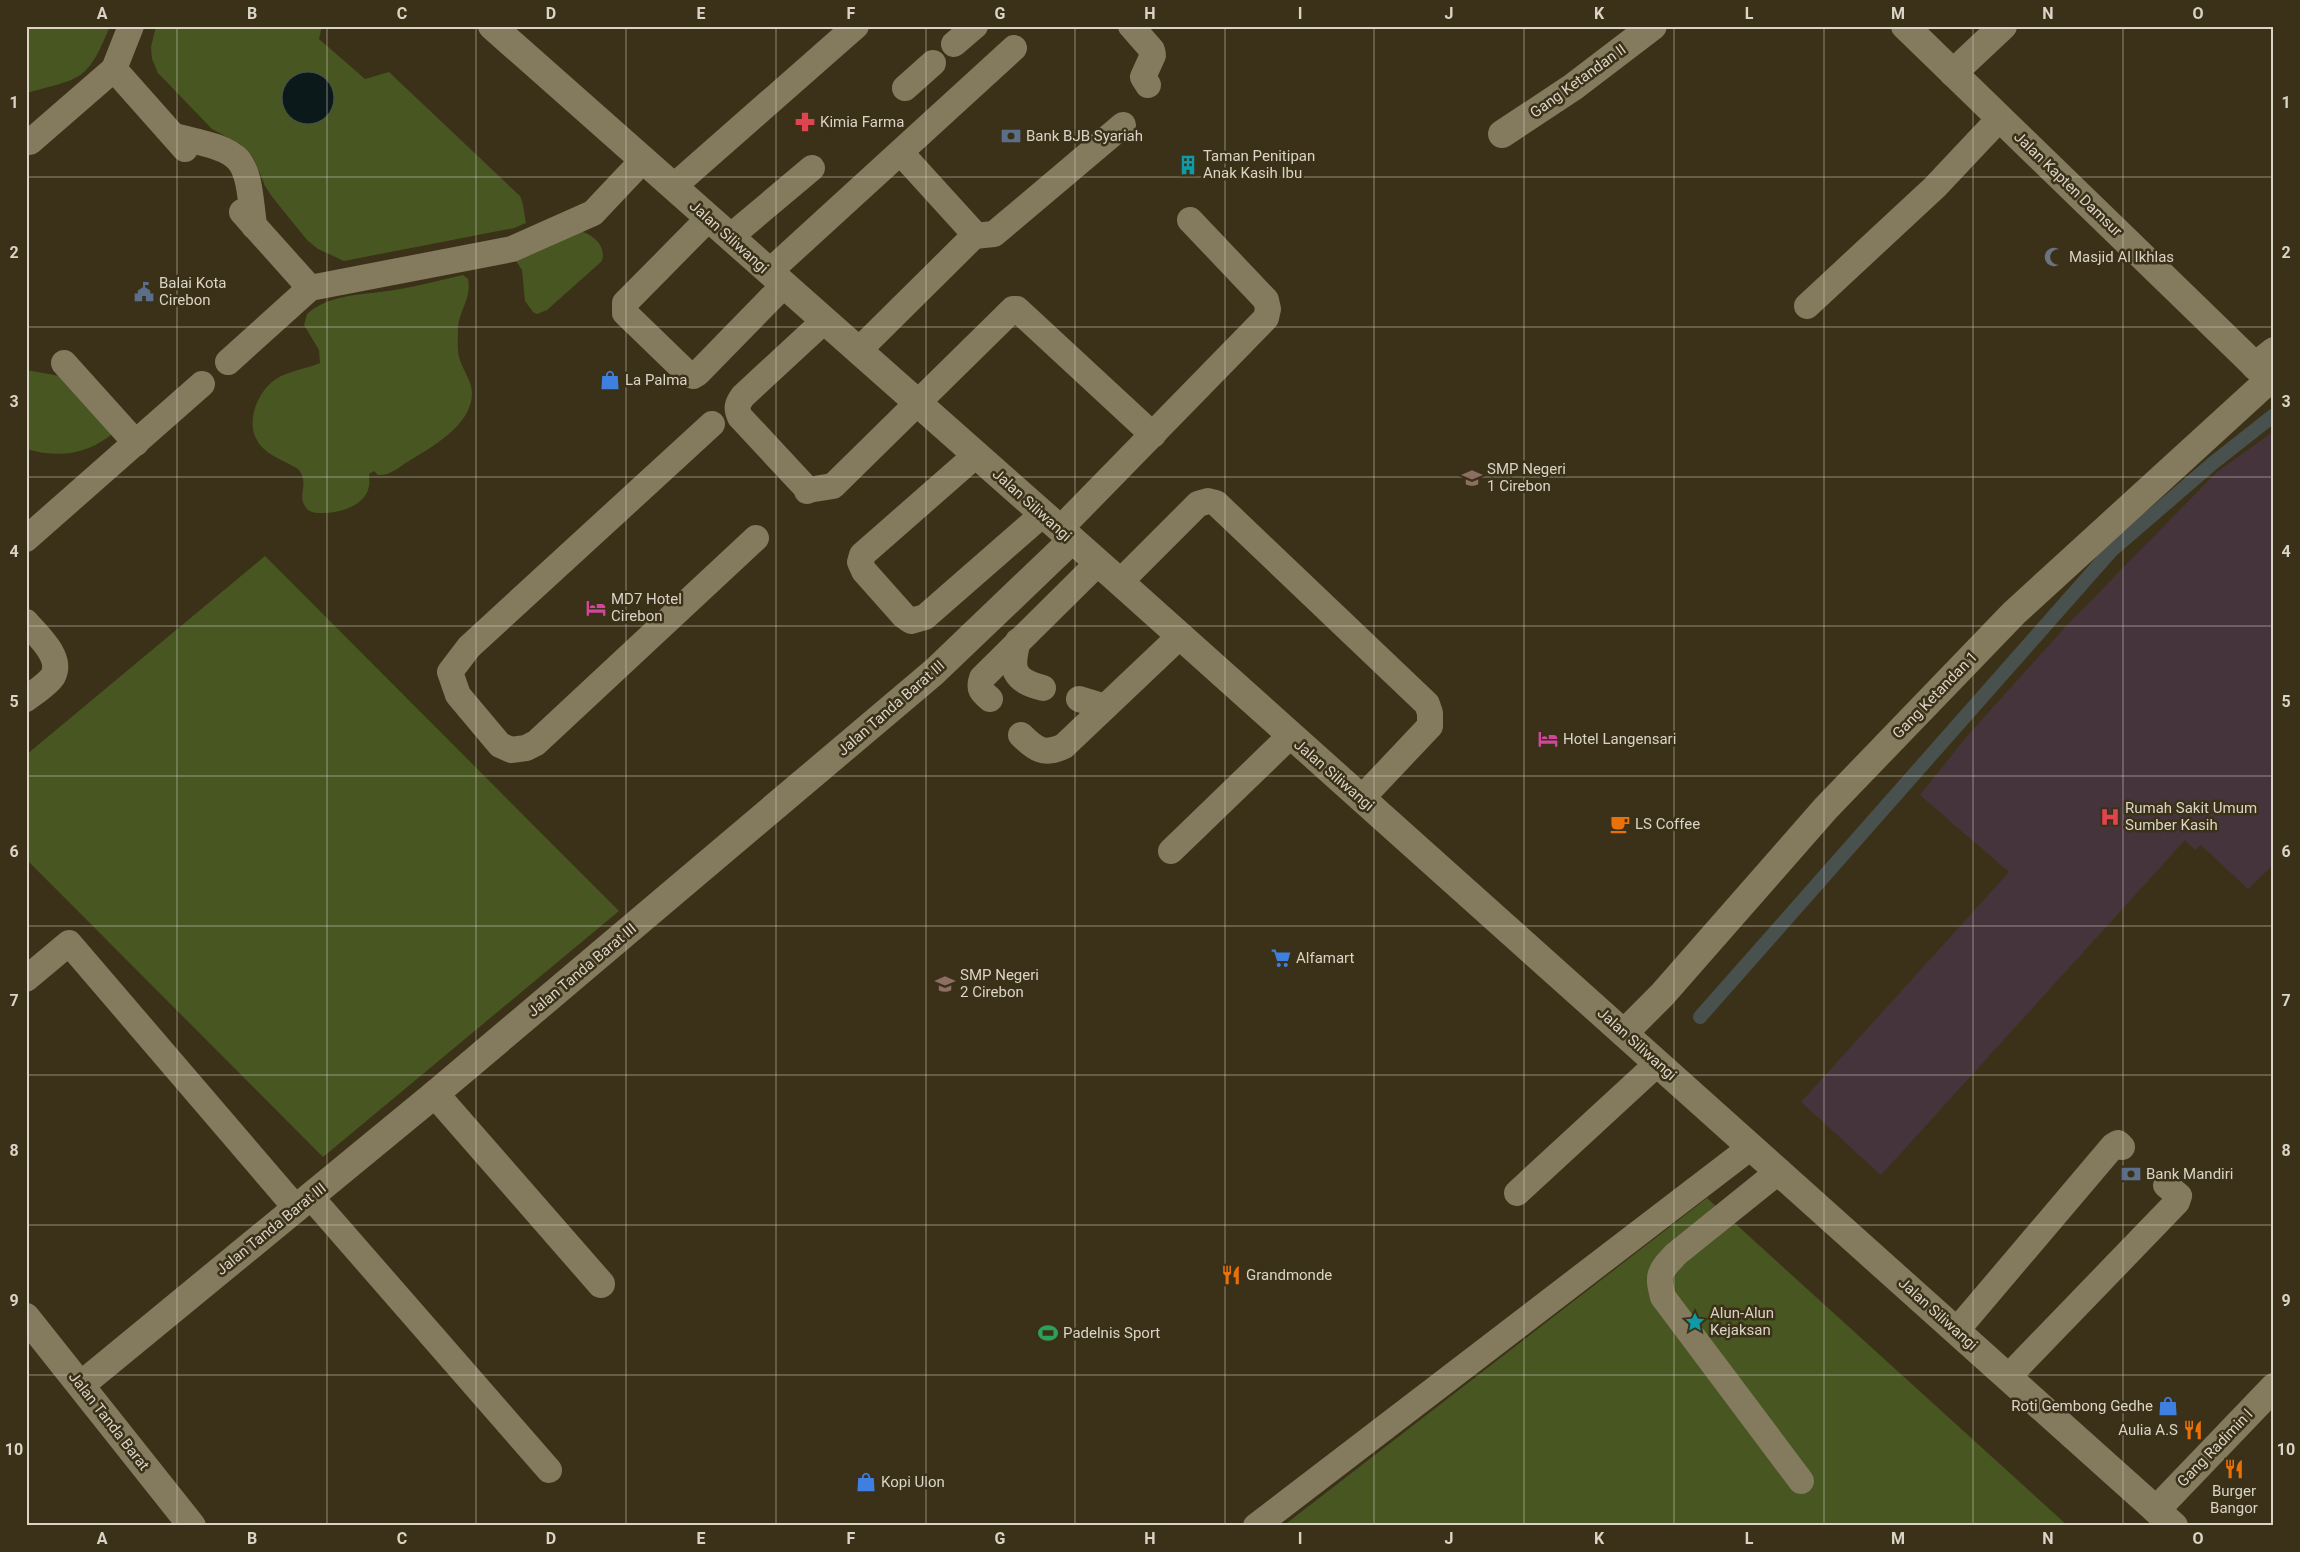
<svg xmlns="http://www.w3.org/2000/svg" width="2300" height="1552" viewBox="0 0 2300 1552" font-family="Roboto,sans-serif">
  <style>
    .medical { fill: #46343d }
    .green { fill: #485621 }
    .water { fill: #0b191b; stroke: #49514e }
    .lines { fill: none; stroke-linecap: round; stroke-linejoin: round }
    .stream { stroke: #49514e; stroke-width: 14 }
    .service { stroke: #847a5e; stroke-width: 26 }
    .minor { stroke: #847a5e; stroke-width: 28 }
    .secondary { stroke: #847a5e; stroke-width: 28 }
    .grid { fill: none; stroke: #dad4c6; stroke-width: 1; stroke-opacity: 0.55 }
    .labels { text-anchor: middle; stroke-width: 5; stroke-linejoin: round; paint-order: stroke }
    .street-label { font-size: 15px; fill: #dad4c6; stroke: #3b3118 }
    .poi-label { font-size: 15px; fill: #dad4c6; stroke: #3b3118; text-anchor: start }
    .neatline { fill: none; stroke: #dad4c6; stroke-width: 2 }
    .grid-label { font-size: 16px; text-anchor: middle; font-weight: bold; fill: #dad4c6 }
  </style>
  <rect width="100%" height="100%" fill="#3b3118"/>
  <polygon class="medical" points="2274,431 2274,864 2248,889 2201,845 2195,850 2185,840 1881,1175 1801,1102 2009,872 1920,795 1968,735 2069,623 2217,472"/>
  <g class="green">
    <path d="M26,26H110C87,82 82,78 26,93Z"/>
    <path d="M156,26H322L319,39L365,79L389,72L520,196C524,204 524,214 526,223L514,228L344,261L318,249L307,240L273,198L265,186L253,157L240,144L212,129L158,73L152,59L151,47Z"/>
    <path d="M575,230C590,232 607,244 602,261L547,310L537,314L533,312L525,301L522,270L514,258Z"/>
    <path d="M463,275L468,279C472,300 458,310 458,330C458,339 457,349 459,357C462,369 472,381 472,393C472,425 432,447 409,461C399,467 390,476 378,475L374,471L369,474C369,478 370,483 369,486C366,506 338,514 321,513C316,513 311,513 307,509C295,495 311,484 298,469C287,462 274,458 264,449C242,430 255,393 276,379C288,371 306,369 320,363L319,350L304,325L307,314C330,293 366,295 395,290C418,286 440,280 463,275Z"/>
    <path d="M26,370L71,378L117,430C90,454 61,459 26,449Z"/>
    <polygon points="265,556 619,911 323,1157 26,859 26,755"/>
    <polygon points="1707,1198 2068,1526 1283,1526"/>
  </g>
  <circle class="water" cx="308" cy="98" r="26"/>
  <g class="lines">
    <polyline class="stream" points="1700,1017 2111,551 2213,463 2274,415"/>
    <g class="service">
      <polyline points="1131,26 1152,50 1153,55 1143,77 1148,85"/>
      <polyline points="954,44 975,26"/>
      <polyline points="114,69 185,149"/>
      <polyline points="905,88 933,63"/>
      <path d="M174,136C246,153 246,152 254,226"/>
      <polyline points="30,142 114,69 131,26"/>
      <polyline points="673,187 856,26"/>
      <polyline points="242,212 310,288"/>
      <polyline points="709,218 625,303 625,313 688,374 693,376 698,373 784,285"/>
      <polyline points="974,236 994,234 1123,125"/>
      <polyline points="730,237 812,168"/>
      <polyline points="769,272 1014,48"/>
      <polyline points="1807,306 1935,187 2000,118"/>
      <polyline points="858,351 974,236 971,230 901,153"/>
      <polyline points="228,362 310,288 512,249 593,213 643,160"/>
      <polyline points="64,363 136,443"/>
      <polyline points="712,424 469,647 450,672 458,695 500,745 511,750 526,748 536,743 756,538"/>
      <polyline points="976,455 862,555 860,562 864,571 904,616 911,621 925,617 1043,514"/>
      <polyline points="808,490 833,486 1013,309 1017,309 1153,435"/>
      <path d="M807,491L808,490L740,417C736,408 737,404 743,396L824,321"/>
      <polyline points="1060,529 1266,318 1268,309 1266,300 1190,220"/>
      <polyline points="26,539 202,384"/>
      <polyline points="1120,582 1198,504 1208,501 1216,503 1427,704 1430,713 1430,726 1361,799"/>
      <path d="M26,622C37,635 63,657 53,676C48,684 34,693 26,699"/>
      <path d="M1018,641C1010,670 1013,680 1043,688"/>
      <path d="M990,699C982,692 978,689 982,678L1098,563"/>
      <polyline points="1079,699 1105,707"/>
      <path d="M1021,735C1035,749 1044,756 1064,746L1180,636"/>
      <polyline points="1171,851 1290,736"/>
      <polyline points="26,979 69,943 296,1208"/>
      <path d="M1779,1171L1676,1254C1659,1272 1657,1274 1663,1297L1801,1481"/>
      <polyline points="1517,1193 1658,1063"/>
      <polyline points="310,1196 549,1470"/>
      <polyline points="1957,1330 2113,1146 2118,1143 2122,1147"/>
      <polyline points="2008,1377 2177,1202 2179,1196 2166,1185"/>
      <polyline points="1256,1526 1751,1147"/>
    </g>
    <g class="minor">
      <polyline points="1905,26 2274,384"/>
      <polyline points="1953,73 2003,26"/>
      <polyline points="1502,134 1573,87 1653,26"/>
      <polyline points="2255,366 2274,351"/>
      <polyline points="1624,1033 1662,995 1826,808 2014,613 2269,380"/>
      <polyline points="435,1094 601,1284"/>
      <polyline points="26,1317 192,1526"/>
      <polyline points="81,1385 435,1094 934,672 1072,540"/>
      <polyline points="2156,1510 2274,1387"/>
    </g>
    <polyline class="secondary" points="492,26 1120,582 2174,1526"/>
  </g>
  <path class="grid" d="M177,26V1526M327,26V1526M476,26V1526M626,26V1526M776,26V1526M926,26V1526M1075,26V1526M1225,26V1526M1374,26V1526M1524,26V1526M1674,26V1526M1824,26V1526M1973,26V1526M2123,26V1526M26,177H2274M26,327H2274M26,477H2274M26,626H2274M26,776H2274M26,926H2274M26,1075H2274M26,1225H2274M26,1375H2274"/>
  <defs>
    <symbol id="pharmacy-bare" viewBox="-9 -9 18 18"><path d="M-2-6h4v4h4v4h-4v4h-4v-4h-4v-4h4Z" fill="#e0444e" stroke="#3b3118" stroke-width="2.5" paint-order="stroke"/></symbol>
    <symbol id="bank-bare" viewBox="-9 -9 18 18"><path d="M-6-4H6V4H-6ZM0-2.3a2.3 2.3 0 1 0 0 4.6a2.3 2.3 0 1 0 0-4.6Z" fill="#5c6f8a" stroke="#3b3118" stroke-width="2.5" paint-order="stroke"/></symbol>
    <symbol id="building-bare" viewBox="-9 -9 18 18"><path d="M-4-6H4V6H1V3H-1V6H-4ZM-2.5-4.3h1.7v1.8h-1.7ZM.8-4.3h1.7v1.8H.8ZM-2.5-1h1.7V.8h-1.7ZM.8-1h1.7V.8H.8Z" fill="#0f9aa8" stroke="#3b3118" stroke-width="2.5" paint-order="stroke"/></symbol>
    <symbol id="mosque-bare" viewBox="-9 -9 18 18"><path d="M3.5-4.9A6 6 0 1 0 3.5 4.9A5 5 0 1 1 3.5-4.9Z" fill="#6b7280" stroke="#3b3118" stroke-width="2.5" paint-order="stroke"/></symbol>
    <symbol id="civic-bare" viewBox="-9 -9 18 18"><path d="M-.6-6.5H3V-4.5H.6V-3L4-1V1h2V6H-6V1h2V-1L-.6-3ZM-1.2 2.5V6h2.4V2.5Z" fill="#5c6f8a" stroke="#3b3118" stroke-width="2.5" paint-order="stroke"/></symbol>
    <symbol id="shop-bare" viewBox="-9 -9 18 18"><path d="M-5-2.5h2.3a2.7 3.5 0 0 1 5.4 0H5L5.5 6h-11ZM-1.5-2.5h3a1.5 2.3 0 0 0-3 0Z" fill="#3f7fe0" stroke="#3b3118" stroke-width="2.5" paint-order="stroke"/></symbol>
    <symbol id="school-bare" viewBox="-9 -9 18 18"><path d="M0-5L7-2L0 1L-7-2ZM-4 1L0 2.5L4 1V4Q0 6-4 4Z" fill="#8d6e63" stroke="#3b3118" stroke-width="2.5" paint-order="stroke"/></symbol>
    <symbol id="hotel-bare" viewBox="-9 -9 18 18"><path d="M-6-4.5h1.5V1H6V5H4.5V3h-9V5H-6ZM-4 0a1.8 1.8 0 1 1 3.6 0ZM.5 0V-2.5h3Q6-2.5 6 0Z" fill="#d1479c" stroke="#3b3118" stroke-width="2.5" paint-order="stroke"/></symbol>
    <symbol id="hospital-bare" viewBox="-9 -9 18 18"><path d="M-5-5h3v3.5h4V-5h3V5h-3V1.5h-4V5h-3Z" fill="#e0444e" stroke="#3b3118" stroke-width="2.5" paint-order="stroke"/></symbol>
    <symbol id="cafe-bare" viewBox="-9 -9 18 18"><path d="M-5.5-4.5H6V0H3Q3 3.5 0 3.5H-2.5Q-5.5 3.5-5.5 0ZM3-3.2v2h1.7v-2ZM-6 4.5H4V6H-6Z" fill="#e8710a" stroke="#3b3118" stroke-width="2.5" paint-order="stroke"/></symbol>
    <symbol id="supermarket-bare" viewBox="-9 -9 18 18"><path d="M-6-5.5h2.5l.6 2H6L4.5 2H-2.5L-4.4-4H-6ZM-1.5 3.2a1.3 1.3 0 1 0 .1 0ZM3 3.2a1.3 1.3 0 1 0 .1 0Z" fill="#3f7fe0" stroke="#3b3118" stroke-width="2.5" paint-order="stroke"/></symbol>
    <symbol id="restaurant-bare" viewBox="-9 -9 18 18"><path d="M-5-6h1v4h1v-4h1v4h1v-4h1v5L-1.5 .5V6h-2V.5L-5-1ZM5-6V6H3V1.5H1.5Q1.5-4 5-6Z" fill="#e8710a" stroke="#3b3118" stroke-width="2.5" paint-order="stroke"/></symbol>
    <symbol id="sight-bare" viewBox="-9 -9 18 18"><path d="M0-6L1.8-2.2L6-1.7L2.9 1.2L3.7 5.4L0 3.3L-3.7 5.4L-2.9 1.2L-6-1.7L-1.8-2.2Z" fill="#0f9aa8" stroke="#3b3118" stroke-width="2.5" paint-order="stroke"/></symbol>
    <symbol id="stadium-bare" viewBox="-9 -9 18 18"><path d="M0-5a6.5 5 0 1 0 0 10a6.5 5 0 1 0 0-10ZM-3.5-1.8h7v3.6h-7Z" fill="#2e9e5b" stroke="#3b3118" stroke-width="2.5" paint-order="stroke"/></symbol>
  </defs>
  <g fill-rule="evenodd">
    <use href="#pharmacy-bare" x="791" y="108" width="28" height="28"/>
    <use href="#bank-bare" x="997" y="122" width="28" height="28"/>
    <use href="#building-bare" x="1174" y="151" width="28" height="28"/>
    <use href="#mosque-bare" x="2040" y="243" width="28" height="28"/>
    <use href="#civic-bare" x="130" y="278" width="28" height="28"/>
    <use href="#shop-bare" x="596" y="366" width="28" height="28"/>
    <use href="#school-bare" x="1458" y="464" width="28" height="28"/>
    <use href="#hotel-bare" x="582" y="594" width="28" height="28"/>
    <use href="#hotel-bare" x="1534" y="725" width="28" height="28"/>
    <use href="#hospital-bare" x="2096" y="803" width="28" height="28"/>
    <use href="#cafe-bare" x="1606" y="810" width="28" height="28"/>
    <use href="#supermarket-bare" x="1267" y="944" width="28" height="28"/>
    <use href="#school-bare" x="931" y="970" width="28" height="28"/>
    <use href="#bank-bare" x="2117" y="1160" width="28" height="28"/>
    <use href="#restaurant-bare" x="1217" y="1261" width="28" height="28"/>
    <use href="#sight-bare" x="1681" y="1308" width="28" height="28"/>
    <use href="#stadium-bare" x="1034" y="1319" width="28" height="28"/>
    <use href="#shop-bare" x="2154" y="1392" width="28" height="28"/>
    <use href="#restaurant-bare" x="2179" y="1416" width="28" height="28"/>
    <use href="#restaurant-bare" x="2220" y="1455" width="28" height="28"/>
    <use href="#shop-bare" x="852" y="1468" width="28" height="28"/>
  </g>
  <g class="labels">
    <g class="street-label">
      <text transform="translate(1578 81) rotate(-36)" y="5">Gang Ketandan II</text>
      <text transform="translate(2068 184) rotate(44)" y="5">Jalan Kapten Damsur</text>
      <text transform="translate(729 237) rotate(42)" y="5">Jalan Siliwangi</text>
      <text transform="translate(1032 505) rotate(42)" y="5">Jalan Siliwangi</text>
      <text transform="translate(1935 695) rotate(-46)" y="5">Gang Ketandan 1</text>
      <text transform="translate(891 708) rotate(-41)" y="5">Jalan Tanda Barat III</text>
      <text transform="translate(1334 775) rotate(41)" y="5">Jalan Siliwangi</text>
      <text transform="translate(582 970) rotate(-40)" y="5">Jalan Tanda Barat III</text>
      <text transform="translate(1637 1044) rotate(42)" y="5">Jalan Siliwangi</text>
      <text transform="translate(271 1229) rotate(-39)" y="5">Jalan Tanda Barat III</text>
      <text transform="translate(1938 1314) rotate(42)" y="5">Jalan Siliwangi</text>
      <text transform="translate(109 1421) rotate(52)" y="5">Jalan Tanda Barat</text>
      <text transform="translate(2215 1448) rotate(-46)" y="5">Gang Radimin l</text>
    </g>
    <g class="poi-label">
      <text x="820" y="127">Kimia Farma</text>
      <text x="1026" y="141">Bank BJB Syariah</text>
      <text x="1203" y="161">Taman Penitipan<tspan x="1203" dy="17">Anak Kasih Ibu</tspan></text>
      <text x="2069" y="262">Masjid Al Ikhlas</text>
      <text x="159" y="288">Balai Kota<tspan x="159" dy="17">Cirebon</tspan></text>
      <text x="625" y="385">La Palma</text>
      <text x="1487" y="474">SMP Negeri<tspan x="1487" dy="17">1 Cirebon</tspan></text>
      <text x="611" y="604">MD7 Hotel<tspan x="611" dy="17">Cirebon</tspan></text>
      <text x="1563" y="744">Hotel Langensari</text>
      <text x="2125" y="813">Rumah Sakit Umum<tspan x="2125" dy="17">Sumber Kasih</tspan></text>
      <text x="1635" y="829">LS Coffee</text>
      <text x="1296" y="963">Alfamart</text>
      <text x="960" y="980">SMP Negeri<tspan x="960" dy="17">2 Cirebon</tspan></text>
      <text x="2146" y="1179">Bank Mandiri</text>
      <text x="1246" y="1280">Grandmonde</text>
      <text x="1710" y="1318">Alun-Alun<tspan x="1710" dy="17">Kejaksan</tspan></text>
      <text x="1063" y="1338">Padelnis Sport</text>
      <text x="2153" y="1411" text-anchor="end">Roti Gembong Gedhe</text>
      <text x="2178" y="1435" text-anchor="end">Aulia A.S</text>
      <text x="881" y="1487">Kopi Ulon</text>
      <text x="2234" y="1496" text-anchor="middle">Burger<tspan x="2234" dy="17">Bangor</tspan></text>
    </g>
  </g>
  <rect width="2300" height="1552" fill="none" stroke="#3b3118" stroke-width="55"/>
  <rect x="28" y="28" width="2244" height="1496" class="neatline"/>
  <g class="grid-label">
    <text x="102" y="19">A</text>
    <text x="252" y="19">B</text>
    <text x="402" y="19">C</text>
    <text x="551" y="19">D</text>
    <text x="701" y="19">E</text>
    <text x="851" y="19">F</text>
    <text x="1000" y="19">G</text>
    <text x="1150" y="19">H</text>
    <text x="1300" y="19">I</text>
    <text x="1449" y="19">J</text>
    <text x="1599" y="19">K</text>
    <text x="1749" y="19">L</text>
    <text x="1898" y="19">M</text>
    <text x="2048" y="19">N</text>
    <text x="2198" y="19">O</text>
    <text x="14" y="108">1</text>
    <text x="2286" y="108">1</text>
    <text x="14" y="258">2</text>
    <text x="2286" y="258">2</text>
    <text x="14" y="407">3</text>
    <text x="2286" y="407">3</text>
    <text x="14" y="557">4</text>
    <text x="2286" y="557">4</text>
    <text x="14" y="707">5</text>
    <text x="2286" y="707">5</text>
    <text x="14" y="857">6</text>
    <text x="2286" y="857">6</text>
    <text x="14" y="1006">7</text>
    <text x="2286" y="1006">7</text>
    <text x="14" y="1156">8</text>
    <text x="2286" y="1156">8</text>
    <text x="14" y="1306">9</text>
    <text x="2286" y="1306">9</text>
    <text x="14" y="1455">10</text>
    <text x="2286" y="1455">10</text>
    <text x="102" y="1544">A</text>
    <text x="252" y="1544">B</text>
    <text x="402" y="1544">C</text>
    <text x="551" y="1544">D</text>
    <text x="701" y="1544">E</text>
    <text x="851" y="1544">F</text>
    <text x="1000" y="1544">G</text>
    <text x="1150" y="1544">H</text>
    <text x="1300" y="1544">I</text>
    <text x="1449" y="1544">J</text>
    <text x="1599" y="1544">K</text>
    <text x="1749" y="1544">L</text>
    <text x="1898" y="1544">M</text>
    <text x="2048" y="1544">N</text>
    <text x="2198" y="1544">O</text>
  </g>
</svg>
